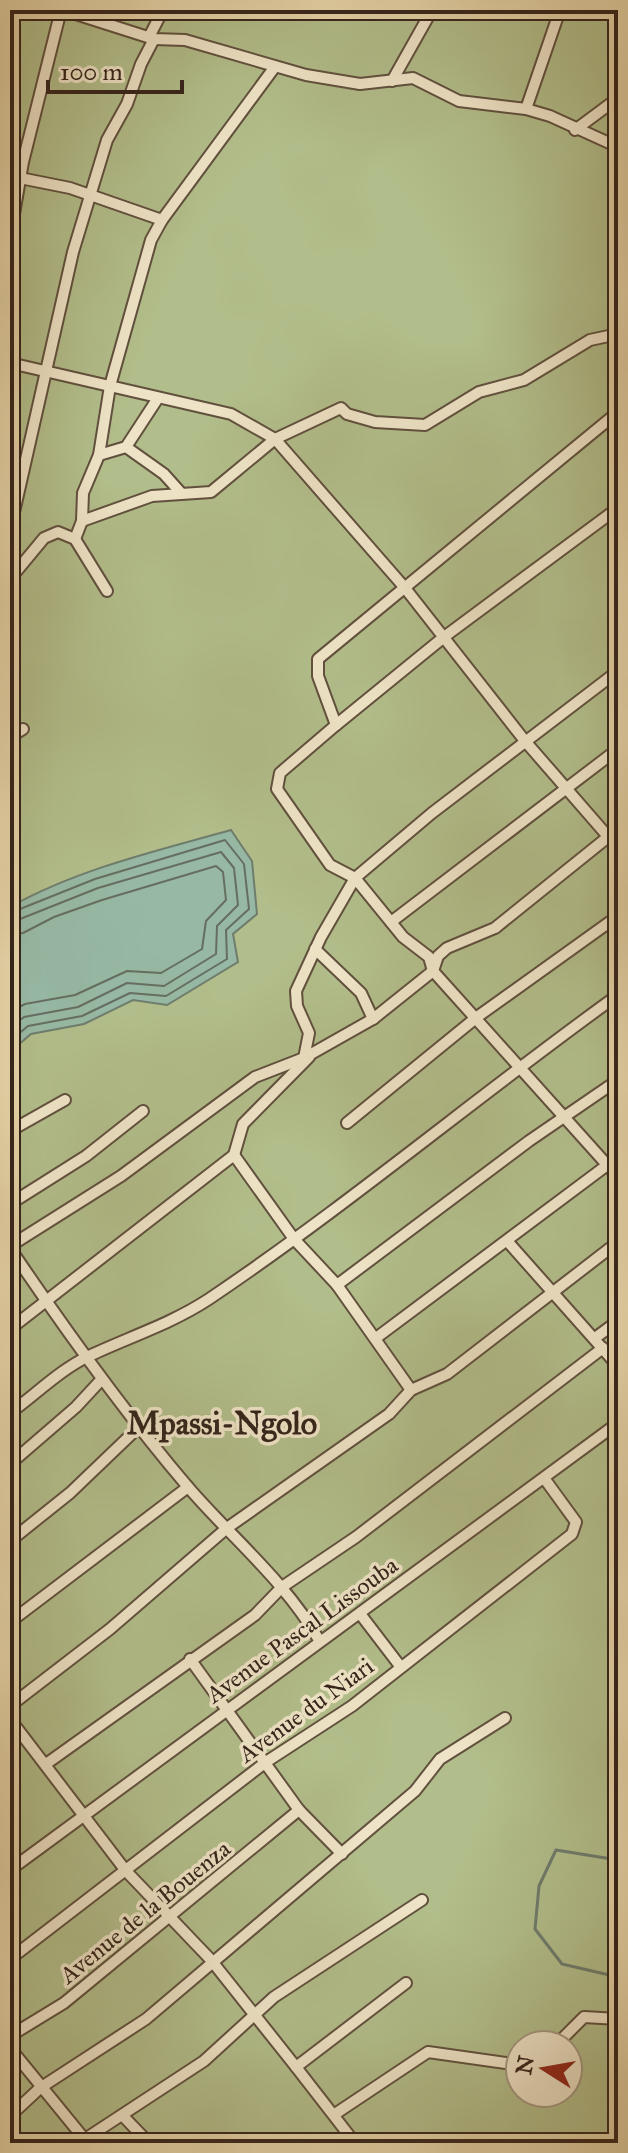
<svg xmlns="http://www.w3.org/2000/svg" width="628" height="2153" viewBox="0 0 628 2153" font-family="'IM FELL Great Primer',serif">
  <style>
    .green { fill: #b1bd8a; stroke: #737052; stroke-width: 2; fill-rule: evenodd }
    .water { fill: #96b8a4; stroke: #6f7d6d; stroke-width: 2 }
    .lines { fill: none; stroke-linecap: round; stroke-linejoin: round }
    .shore { stroke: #666e60; stroke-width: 2 }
    .stream { stroke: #6f7d6d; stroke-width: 3 }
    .street-casing { stroke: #61503e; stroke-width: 14 }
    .street { stroke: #eee3c6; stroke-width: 10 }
    .labels { text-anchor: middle; stroke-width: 7; stroke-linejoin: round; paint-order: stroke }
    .street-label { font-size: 24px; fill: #35241b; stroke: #eee3c6 }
    .district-label { font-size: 32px; font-weight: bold; fill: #35241b; stroke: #eee3c6 }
  </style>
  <rect width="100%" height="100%" fill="#e5d4a8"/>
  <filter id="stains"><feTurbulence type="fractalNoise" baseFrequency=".0025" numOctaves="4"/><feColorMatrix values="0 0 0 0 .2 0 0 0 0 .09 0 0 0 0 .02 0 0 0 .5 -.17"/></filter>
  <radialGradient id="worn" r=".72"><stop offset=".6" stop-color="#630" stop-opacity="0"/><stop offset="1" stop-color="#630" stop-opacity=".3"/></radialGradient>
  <path class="green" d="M10,10H618V2143H10ZM520,2045H568V2093H520Z"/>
  <path class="water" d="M231,830L252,861L257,914L233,934L238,962L167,1005L133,1000L84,1024L31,1034L10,1052V907C78,869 156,851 231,830Z"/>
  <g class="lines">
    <g class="shore">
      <polyline points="10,913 95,879 225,840 244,864 249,909 226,930 227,959 166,996 130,993 82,1016 28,1026 10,1041"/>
      <polyline points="10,923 98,888 221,852 234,868 238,905 217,926 216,954 164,986 127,983 78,1007 24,1017 10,1028"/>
      <polyline points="10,935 23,933 54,917 102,900 216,866 223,872 226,900 206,921 202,949 161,973 127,971 75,995 25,1004 10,1012"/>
    </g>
    <g class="stream">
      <polyline points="618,1860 556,1850 539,1886 535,1929 562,1964 618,1977"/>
      <polyline points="611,2143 618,2135"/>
    </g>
    <defs>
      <g id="street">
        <polyline points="63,10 154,39 185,40 306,75 360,84 413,78 459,101 526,109 550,116 618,147"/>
        <polyline points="149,37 163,10"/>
        <polyline points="392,81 432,10"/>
        <polyline points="526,109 560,10"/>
        <polyline points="575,130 618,98"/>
        <polyline points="10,176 70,188 162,220"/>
        <polyline points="10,237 23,162 61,10"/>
        <polyline points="10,363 231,414 275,439 405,588 525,741 618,848"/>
        <polyline points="618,412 318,659 318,676 336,725 280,773 277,789 330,865 355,878 403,937 429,957 433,971 618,1177"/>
        <polyline points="126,447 164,474 181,493"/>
        <polyline points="99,455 110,386 151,240 162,220 274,68"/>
        <polyline points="82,521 152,496 211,492 275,439 341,408 347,414 375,422 425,425 479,392 524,380 590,340 618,334"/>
        <polyline points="10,530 73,252 107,140 127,104 141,64 154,39"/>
        <polyline points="75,539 82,521 83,493 99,455 126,447 158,398"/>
        <polyline points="10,579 44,538 58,532 75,539 107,591"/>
        <polyline points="336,725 444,637 618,508"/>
        <polyline points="10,737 23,729"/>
        <polyline points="391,922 618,749"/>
        <polyline points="315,949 361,993 373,1019"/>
        <polyline points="304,1058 309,1033 297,1006 296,991 321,937 355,878 432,813 618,671"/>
        <polyline points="347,1123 477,1017 618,916"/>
        <polyline points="10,1131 65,1100"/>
        <polyline points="234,1155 294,1239 337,1285"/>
        <polyline points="10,1204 86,1156 143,1111"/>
        <polyline points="508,1242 618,1366"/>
        <polyline points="10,1246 121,1176 255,1077 304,1058 373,1019 433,971 438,956 447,948 495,928 618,829"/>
        <path d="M10,1248C66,1331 124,1412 188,1487C232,1538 286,1582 319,1640"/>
        <polyline points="10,1329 234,1155 243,1124 309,1057"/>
        <polyline points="376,1338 618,1157"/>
        <polyline points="595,1338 618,1321"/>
        <polyline points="411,1390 337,1285 529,1141 618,1080"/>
        <path d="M10,1413C35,1395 61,1369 89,1356C129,1337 171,1324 209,1299C350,1204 480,1094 618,995"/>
        <polyline points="10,1464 76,1407 101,1380"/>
        <polyline points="10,1541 70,1493 141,1425"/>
        <polyline points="361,1615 400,1666"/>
        <polyline points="10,1622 188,1487"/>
        <polyline points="190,1659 299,1810 342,1854"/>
        <polyline points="10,1706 110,1629 227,1528 389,1414 411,1390 447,1374 618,1242"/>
        <polyline points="10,1719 126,1871 211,1960 296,2067 406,1983"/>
        <polyline points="46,1764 255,1615 282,1587 356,1537 603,1348"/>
        <polyline points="10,1870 618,1423"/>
        <polyline points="10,1959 266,1762 352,1706 572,1534 576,1522 544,1478"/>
        <polyline points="10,2036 64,2003 299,1810"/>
        <polyline points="556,2045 584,2017 618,2019"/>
        <polyline points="10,2048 86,2141"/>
        <polyline points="296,2067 355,2143"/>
        <polyline points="335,2114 428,2052 520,2065"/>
        <polyline points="10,2116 40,2088 146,2019 415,1791 440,1759 505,1718"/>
        <polyline points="123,2116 149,2143"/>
        <polyline points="79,2143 204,2061 274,1997 422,1900"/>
      </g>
    </defs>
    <use href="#street" class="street-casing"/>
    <use href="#street" class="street"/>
  </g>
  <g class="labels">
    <g class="street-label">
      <text transform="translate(302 1630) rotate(-36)" y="8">Avenue Pascal Lissouba</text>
      <text transform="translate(306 1710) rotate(-36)" y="8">Avenue du Niari</text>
      <text transform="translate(145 1912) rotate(-39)" y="8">Avenue de la Bouenza</text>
    </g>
    <g class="district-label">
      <text x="222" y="1434">Mpassi-Ngolo</text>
    </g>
  </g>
  <rect width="628" height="2153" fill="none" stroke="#e5d4a8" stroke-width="40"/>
  <rect x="12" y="12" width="604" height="2129" fill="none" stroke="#35241b" stroke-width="4"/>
  <rect x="20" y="20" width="588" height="2113" fill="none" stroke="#35241b" stroke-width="2"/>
  <g transform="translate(544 2069) rotate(281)"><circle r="38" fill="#eee3c6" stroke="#a49782" stroke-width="2"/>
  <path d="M0-6L14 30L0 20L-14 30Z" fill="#8f2418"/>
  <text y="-12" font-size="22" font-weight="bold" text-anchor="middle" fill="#35241b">N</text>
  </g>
  <path d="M48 80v12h134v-12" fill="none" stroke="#35241b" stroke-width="4"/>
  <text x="60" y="80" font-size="24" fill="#35241b" stroke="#eee3c6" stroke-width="6" paint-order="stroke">100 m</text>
  <rect width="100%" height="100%" filter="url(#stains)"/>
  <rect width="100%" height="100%" fill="url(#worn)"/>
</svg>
